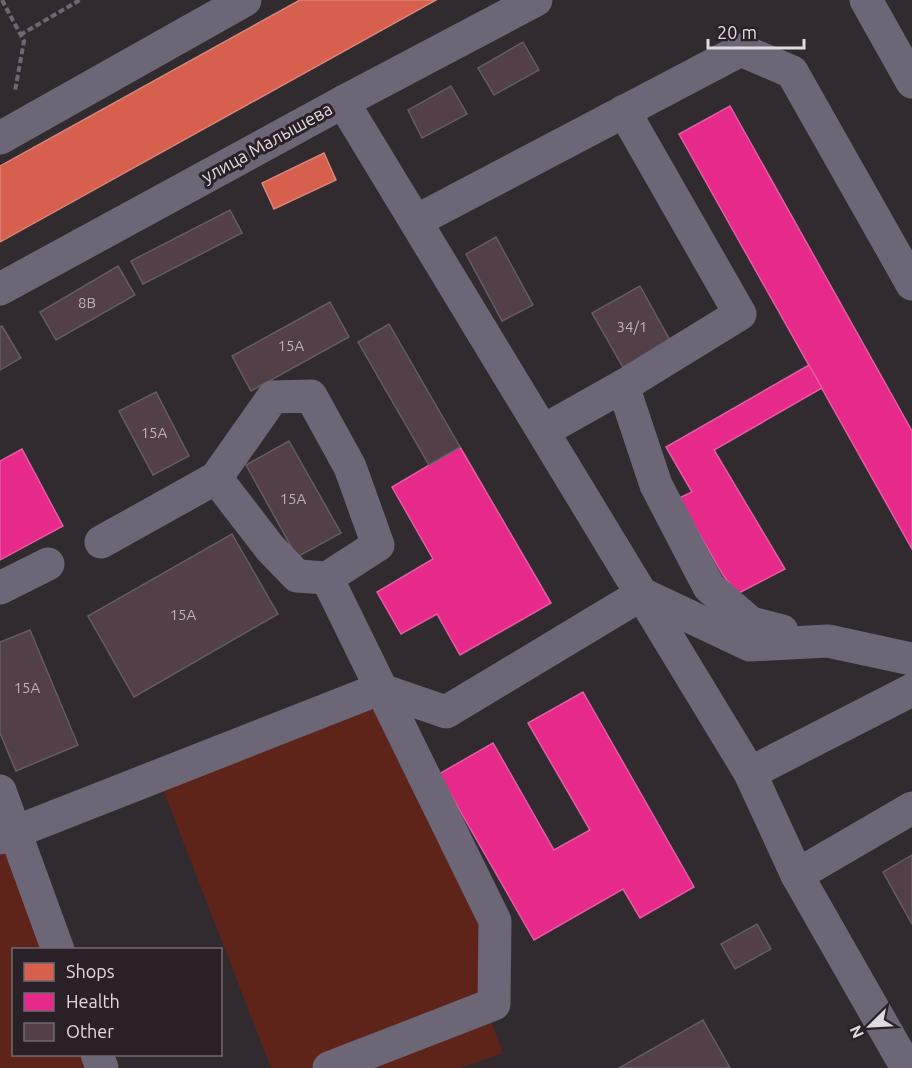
<svg xmlns="http://www.w3.org/2000/svg" width="912" height="1068" viewBox="0 0 912 1068" font-family="Ubuntu,sans-serif">
  <style>
    .green { fill: #5e241a }
    .shops { fill: #d6604d; stroke: #d98579; stroke-width: 1.5 }
    .health { fill: #e7298a; stroke: #e55ea4; stroke-width: 1.5 }
    .building { fill: #533f48; stroke: #635d60; stroke-width: 1.5 }
    .lines { fill: none; stroke-linecap: round; stroke-linejoin: round }
    .path { stroke: #6d6874; stroke-width: 4; stroke-dasharray: 6 3; stroke-linecap: butt }
    .minor { stroke: #6c6676; stroke-width: 33 }
    .labels { text-anchor: middle; stroke-width: 6; stroke-linejoin: round; paint-order: stroke }
    .number-label { font-size: 15px; fill: #bdb3b9 }
    .street-label { font-size: 18px; fill: #e0dadf; stroke: #292028 }
  </style>
  <rect width="100%" height="100%" fill="#312b30"/>
  <g class="green">
    <polygon points="375,702 485,916 481,994 503,1053 460,1068 271,1068 162,787"/>
    <polygon points="11,844 49,949 14,950 14,1054 88,1055 93,1068 0,1068 0,848"/>
  </g>
  <g class="shops">
    <polygon points="300,0 436,0 0,242 0,166"/>
    <polygon points="324,153 336,180 274,209 262,183"/>
  </g>
  <g class="health">
    <polygon points="730,106 912,431 912,549 679,134"/>
    <polygon points="809,365 822,388 714,450 785,569 737,594 723,575 679,498 692,492 666,447"/>
    <polygon points="460,447 551,603 460,655 437,614 401,634 377,592 433,559 392,487"/>
    <polygon points="22,449 63,526 0,560 0,461"/>
    <polygon points="583,692 694,887 640,918 623,889 534,940 439,774 493,743 554,850 590,830 528,723"/>
  </g>
  <g class="building">
    <polygon points="523,42 539,70 494,95 478,68"/>
    <polygon points="451,86 467,114 422,138 408,110"/>
    <polygon points="230,210 242,233 143,284 131,261"/>
    <polygon points="496,237 533,305 502,321 466,254"/>
    <polygon points="118,266 135,295 56,340 40,312"/>
    <polygon points="640,286 671,342 624,369 592,313"/>
    <polygon points="330,302 349,337 251,391 232,356"/>
    <polygon points="389,324 460,447 429,465 358,342"/>
    <polygon points="2,326 21,358 0,370 0,327"/>
    <polygon points="156,392 189,456 153,475 119,411"/>
    <polygon points="289,441 341,533 297,557 246,465"/>
    <polygon points="232,534 278,614 134,697 88,616"/>
    <polygon points="30,630 78,745 16,771 0,733 0,642"/>
    <polygon points="912,855 912,924 883,872"/>
    <polygon points="757,924 771,949 735,969 721,944"/>
    <polygon points="703,1020 730,1068 619,1068"/>
  </g>
  <g class="lines">
    <g class="path">
      <polyline points="2,0 24,41 15,91"/>
      <polyline points="20,35 80,0"/>
    </g>
    <g class="minor">
      <polyline points="866,0 912,82"/>
      <polyline points="343,102 750,773 797,875"/>
      <polyline points="0,138 245,0"/>
      <polyline points="416,221 741,50 792,72 912,284"/>
      <polyline points="0,289 343,102 536,0"/>
      <polyline points="623,386 740,314 624,111"/>
      <polyline points="543,431 623,386 656,485 709,587 751,623 782,631"/>
      <polyline points="216,478 270,548 297,576 327,578"/>
      <polyline points="101,542 216,478 273,397 311,396 350,467 378,545 327,578 495,921 494,1004 329,1068"/>
      <polyline points="0,588 48,564"/>
      <polyline points="750,773 912,690"/>
      <polyline points="0,791 58,950"/>
      <polyline points="0,838 379,689 446,712 642,594 750,645 828,641 912,659"/>
      <polyline points="97,1054 102,1068"/>
      <polyline points="907,1068 797,875 912,808"/>
    </g>
  </g>
  <g class="labels">
    <g class="number-label">
      <text x="87" y="308">8В</text>
      <text x="632" y="332">34/1</text>
      <text x="291" y="351">15А</text>
      <text x="154" y="438">15А</text>
      <text x="293" y="504">15А</text>
      <text x="183" y="620">15А</text>
      <text x="27" y="693">15А</text>
    </g>
    <g class="street-label">
      <text transform="translate(267 143) rotate(-29)" y="6">улица Малышева</text>
    </g>
  </g>
  <rect x="12" y="948" width="210" height="108" fill="#292028" stroke="#726a71" stroke-width="1.5"/>
  <rect x="24" y="963" width="30" height="18" fill="#d6604d" stroke="#726a71" stroke-width="1.5"/>
  <text x="66" y="978" font-size="18" fill="#e0dadf">Shops</text>
  <rect x="24" y="993" width="30" height="18" fill="#e7298a" stroke="#726a71" stroke-width="1.5"/>
  <text x="66" y="1008" font-size="18" fill="#e0dadf">Health</text>
  <rect x="24" y="1023" width="30" height="18" fill="#533f48" stroke="#726a71" stroke-width="1.5"/>
  <text x="66" y="1038" font-size="18" fill="#e0dadf">Other</text>
  <g transform="translate(870 1026) rotate(246)" stroke="#292028" stroke-width="4.5" paint-order="stroke">
  <path d="M0-4.5L10 22L0 15L-10 22Z" fill="#e0dadf"/>
  <text y="-9" font-size="16" font-weight="bold" text-anchor="middle" fill="#e0dadf">N</text>
  </g>
  <path d="M708 39v9h96v-9" fill="none" stroke="#e0dadf" stroke-width="3"/>
  <text x="717" y="39" font-size="18" fill="#e0dadf" stroke="#292028" stroke-width="4.5" paint-order="stroke">20 m</text>
</svg>
